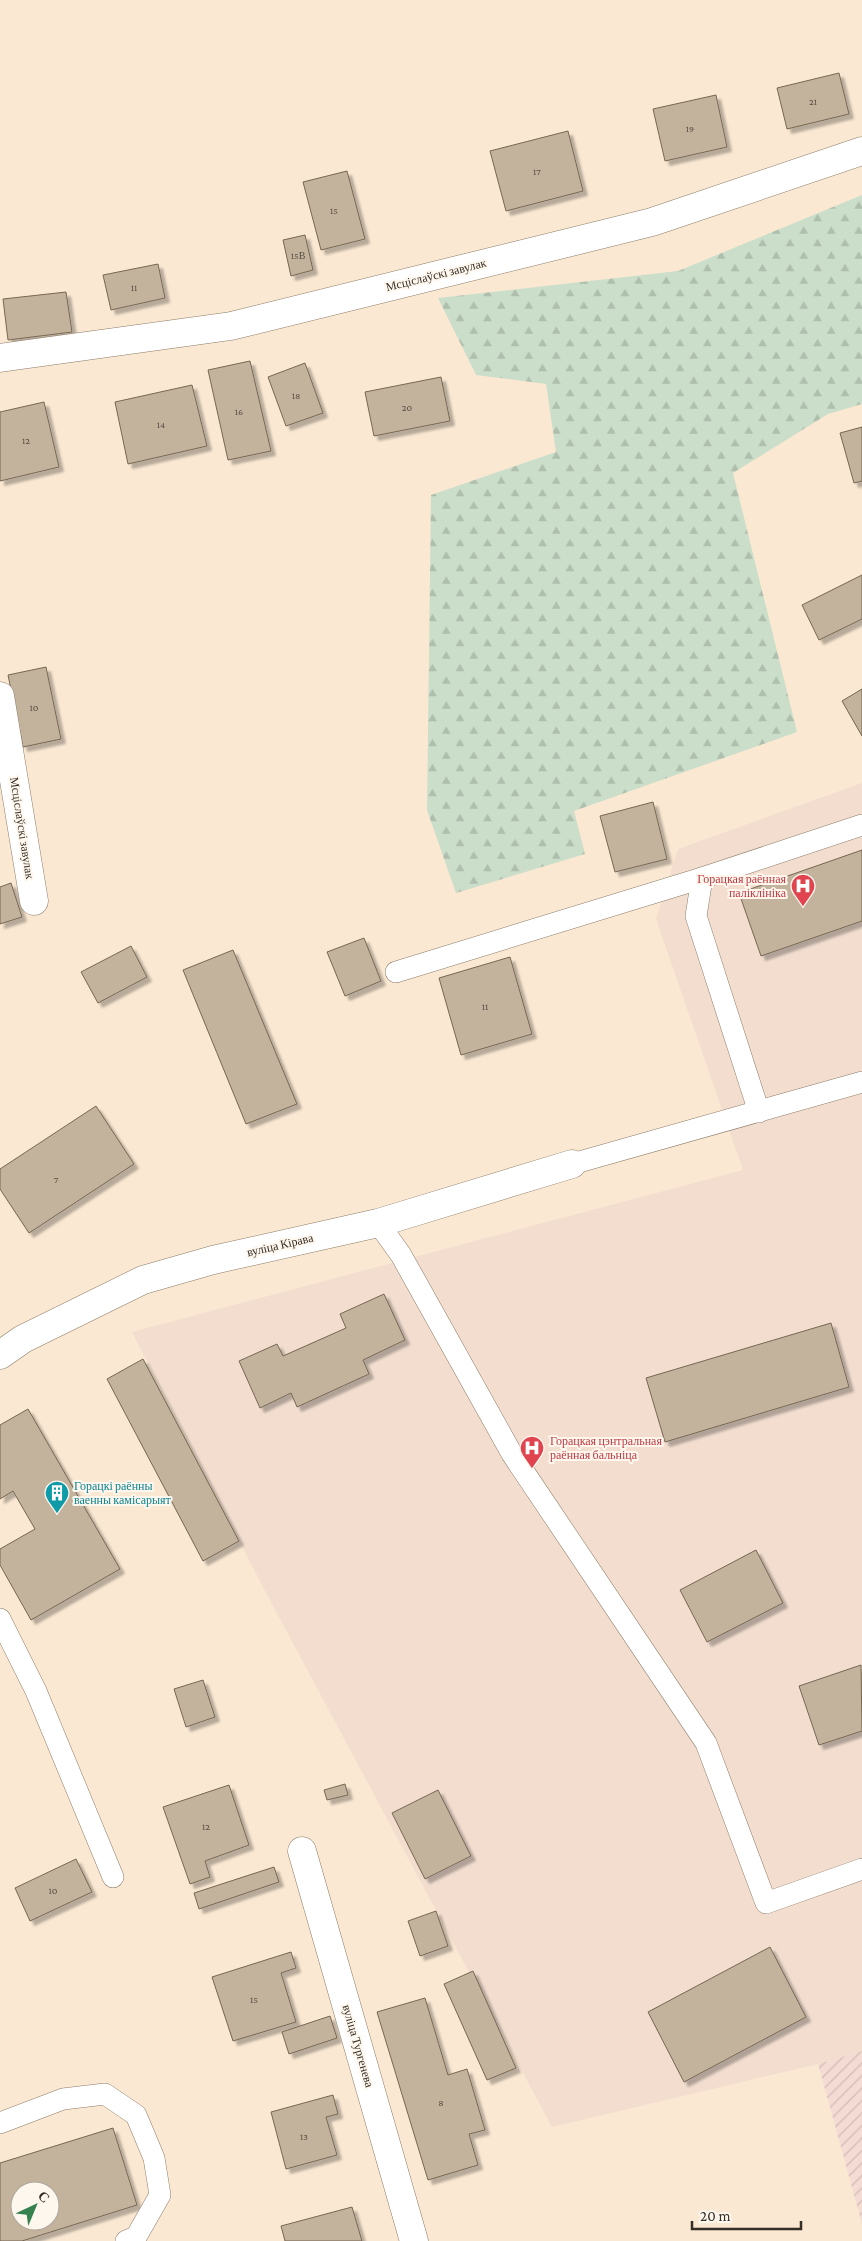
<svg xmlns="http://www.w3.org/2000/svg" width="862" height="2241" viewBox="0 0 862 2241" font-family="'Crimson Pro',serif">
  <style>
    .industrial { fill: url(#industrial-furrows) }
    .medical { fill: #f2ddcf }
    .forest { fill: url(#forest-firs) }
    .building { fill: #c3b29c; stroke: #766753; fill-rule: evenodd; filter: url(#shadow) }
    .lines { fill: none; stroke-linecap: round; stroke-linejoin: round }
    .lane-casing { stroke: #8c7c68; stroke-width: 22 }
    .street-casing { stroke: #8c7c68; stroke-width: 29 }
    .lane { stroke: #fff; stroke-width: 21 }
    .street { stroke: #fff; stroke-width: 28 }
    .labels { text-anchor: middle; stroke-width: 4; stroke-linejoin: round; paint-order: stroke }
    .number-label { font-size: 10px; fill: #584f44 }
    .street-label { font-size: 12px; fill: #352e26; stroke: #fef7ee }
    .health-label { font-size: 12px; fill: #be3a42; stroke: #fef7ee; text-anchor: end }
    .culture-label { font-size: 12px; fill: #0d838f; stroke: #fef7ee; text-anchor: start }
  </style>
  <defs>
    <pattern id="industrial-furrows" width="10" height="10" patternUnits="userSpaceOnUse" patternTransform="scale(1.25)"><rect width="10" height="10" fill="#f4dbd4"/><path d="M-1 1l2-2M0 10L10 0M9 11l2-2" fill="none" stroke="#d2bcb6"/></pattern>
    <pattern id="forest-firs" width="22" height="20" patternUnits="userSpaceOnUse" patternTransform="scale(1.25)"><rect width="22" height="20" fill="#cbdeca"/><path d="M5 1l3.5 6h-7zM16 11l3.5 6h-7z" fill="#afbfad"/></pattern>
    <filter id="shadow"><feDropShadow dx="4.5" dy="4.5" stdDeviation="1" flood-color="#0004"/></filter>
  </defs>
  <rect width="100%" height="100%" fill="#fae8d2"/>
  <polygon class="industrial" points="862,2051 862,2224 818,2064"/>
  <polygon class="medical" points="862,783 862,2051 818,2064 552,2127 264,1589 132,1332 743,1170 656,919 678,849"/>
  <polygon class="forest" points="862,195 862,404 828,414 733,473 797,732 574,811 585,854 456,893 427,810 431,495 556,452 546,384 476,375 438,298 678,271"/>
  <g class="building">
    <polygon points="839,73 849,114 787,129 777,88"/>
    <polygon points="716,95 727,147 665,161 653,109"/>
    <polygon points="568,131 583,191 506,211 490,151"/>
    <polygon points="347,171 365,239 321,250 303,182"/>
    <polygon points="305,235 313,270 291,276 283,240"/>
    <polygon points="158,264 165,298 111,310 103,275"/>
    <polygon points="66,292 72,332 8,340 3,299"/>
    <polygon points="250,361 271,451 228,460 208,370"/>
    <polygon points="305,363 323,413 286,426 268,377"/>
    <polygon points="441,377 450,421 374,436 365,392"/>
    <polygon points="192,385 207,446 128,464 115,402"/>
    <polygon points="44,402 59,467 0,481 0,412"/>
    <polygon points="862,427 862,481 854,483 840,433"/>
    <polygon points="862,575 862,619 819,640 802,605"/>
    <polygon points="46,667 61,739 23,747 8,675"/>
    <polygon points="862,689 862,736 842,701"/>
    <polygon points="653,802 667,859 615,872 600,816"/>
    <polygon points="862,850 862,921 761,956 739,893"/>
    <polygon points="11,883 22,917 0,924 0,887"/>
    <polygon points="364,938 381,981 345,996 327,952"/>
    <polygon points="131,946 147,977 98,1003 81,972"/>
    <polygon points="233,950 297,1104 246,1124 183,970"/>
    <polygon points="510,957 532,1034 461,1055 439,978"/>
    <polygon points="96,1106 134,1164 29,1233 0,1189 0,1169"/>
    <polygon points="384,1294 405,1340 363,1360 369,1374 297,1407 291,1393 260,1408 239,1361 277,1344 283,1356 346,1328 340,1314"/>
    <polygon points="831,1323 849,1387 665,1442 646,1378"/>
    <polygon points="143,1359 239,1541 203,1561 107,1379"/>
    <polygon points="28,1409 120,1569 31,1620 0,1565 0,1549 35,1529 13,1491 0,1499 0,1425"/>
    <polygon points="756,1550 783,1603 707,1642 680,1590"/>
    <polygon points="861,1665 862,1731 819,1745 799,1686"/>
    <polygon points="203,1680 215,1717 186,1727 174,1689"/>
    <polygon points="345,1784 348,1795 327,1800 324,1790"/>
    <polygon points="229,1785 249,1845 205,1861 210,1877 190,1884 163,1807"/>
    <polygon points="438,1790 471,1856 425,1879 392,1813"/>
    <polygon points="76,1859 92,1892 30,1921 15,1888"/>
    <polygon points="274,1867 279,1882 199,1909 194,1893"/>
    <polygon points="436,1911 448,1946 420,1956 408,1921"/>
    <polygon points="770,1947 806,2017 684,2082 648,2012"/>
    <polygon points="291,1952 296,1968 281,1973 296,2022 233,2041 212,1977"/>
    <polygon points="473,1971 516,2068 487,2080 444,1984"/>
    <polygon points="425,1998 448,2075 467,2069 485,2130 469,2134 478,2165 428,2180 377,2012"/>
    <polygon points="330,2016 337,2038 289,2054 282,2032"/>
    <polygon points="333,2095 338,2114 326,2117 337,2155 286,2169 271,2112"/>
    <path d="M113,2128L137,2205L22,2241H0V2163ZM20,2191H50V2221H20Z"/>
    <polygon points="352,2207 362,2241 285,2241 281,2226"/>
  </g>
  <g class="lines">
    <defs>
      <g id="lane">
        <polyline points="396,972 702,878"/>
        <polyline points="759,1112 696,916 702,878 862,825"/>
        <polyline points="572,1164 862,1082"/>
        <polyline points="378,1223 401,1255 512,1454 706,1743 766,1903 862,1869"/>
        <polyline points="0,1619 36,1691 113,1877"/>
        <polyline points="0,2123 63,2099 105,2094 136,2115 154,2158 160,2195 136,2237 126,2241"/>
      </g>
      <g id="street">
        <polyline points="0,358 231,326 652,222 862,151"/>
        <polyline points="0,696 34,901"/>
        <polyline points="0,1355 23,1339 143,1280 213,1260 378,1223 572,1164"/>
        <polyline points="302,1851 414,2241"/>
      </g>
    </defs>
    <use href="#lane" class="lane-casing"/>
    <use href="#street" class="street-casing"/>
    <use href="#lane" class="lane"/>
    <use href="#street" class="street"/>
  </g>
  <defs>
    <symbol id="hospital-pin" viewBox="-11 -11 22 30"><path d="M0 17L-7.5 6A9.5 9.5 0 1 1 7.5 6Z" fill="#e0444e" stroke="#fef7ee"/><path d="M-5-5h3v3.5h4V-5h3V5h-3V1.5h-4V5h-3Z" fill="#fff"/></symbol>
    <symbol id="building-pin" viewBox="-11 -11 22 30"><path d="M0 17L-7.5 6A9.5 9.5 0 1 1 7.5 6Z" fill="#0f9aa8" stroke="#fef7ee"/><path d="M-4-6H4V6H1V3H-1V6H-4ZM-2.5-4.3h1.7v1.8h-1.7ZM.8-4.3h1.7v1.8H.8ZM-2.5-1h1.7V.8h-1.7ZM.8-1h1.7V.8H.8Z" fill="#fff"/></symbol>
  </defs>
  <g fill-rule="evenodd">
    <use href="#hospital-pin" x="789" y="872" width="28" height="38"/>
    <use href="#hospital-pin" x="518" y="1434" width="28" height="38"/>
    <use href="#building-pin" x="43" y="1479" width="28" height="38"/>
  </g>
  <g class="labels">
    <g class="number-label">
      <text x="813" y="105">21</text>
      <text x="690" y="132">19</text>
      <text x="537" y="175">17</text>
      <text x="334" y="214">15</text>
      <text x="298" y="259">15В</text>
      <text x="134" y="291">11</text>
      <text x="296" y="399">18</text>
      <text x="407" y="411">20</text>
      <text x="239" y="415">16</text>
      <text x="161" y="428">14</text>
      <text x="26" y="444">12</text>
      <text x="34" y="711">10</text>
      <text x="485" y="1010">11</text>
      <text x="56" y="1183">7</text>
      <text x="206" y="1830">12</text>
      <text x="53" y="1894">10</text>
      <text x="254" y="2003">15</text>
      <text x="441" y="2106">8</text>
      <text x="304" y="2140">13</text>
    </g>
    <g class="street-label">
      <text transform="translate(436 275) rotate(-14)" y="4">Мсціслаўскі завулак</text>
      <text transform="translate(22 828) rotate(81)" y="4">Мсціслаўскі завулак</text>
      <text transform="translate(280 1245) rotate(-13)" y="4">вуліца Кірава</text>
      <text transform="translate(358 2046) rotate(74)" y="4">вуліца Тургенева</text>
    </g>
    <g class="health-label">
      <text x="786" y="883">Горацкая раённая<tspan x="786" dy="14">паліклініка</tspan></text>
      <text x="550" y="1445" text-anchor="start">Горацкая цэнтральная<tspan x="550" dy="14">раённая бальніца</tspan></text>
    </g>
    <g class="culture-label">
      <text x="74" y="1490">Горацкі раённы<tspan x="74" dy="14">ваенны камісарыят</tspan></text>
    </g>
  </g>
  <g transform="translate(35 2206) rotate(44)"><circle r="24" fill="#fef7ee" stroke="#aea79e"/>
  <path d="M0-4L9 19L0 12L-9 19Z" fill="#35814f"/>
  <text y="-8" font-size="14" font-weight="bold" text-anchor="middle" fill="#352e26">С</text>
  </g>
  <path d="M692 2221v8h109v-8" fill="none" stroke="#352e26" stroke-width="2.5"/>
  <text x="700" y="2221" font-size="15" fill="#352e26" stroke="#fef7ee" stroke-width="4" paint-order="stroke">20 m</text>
</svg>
